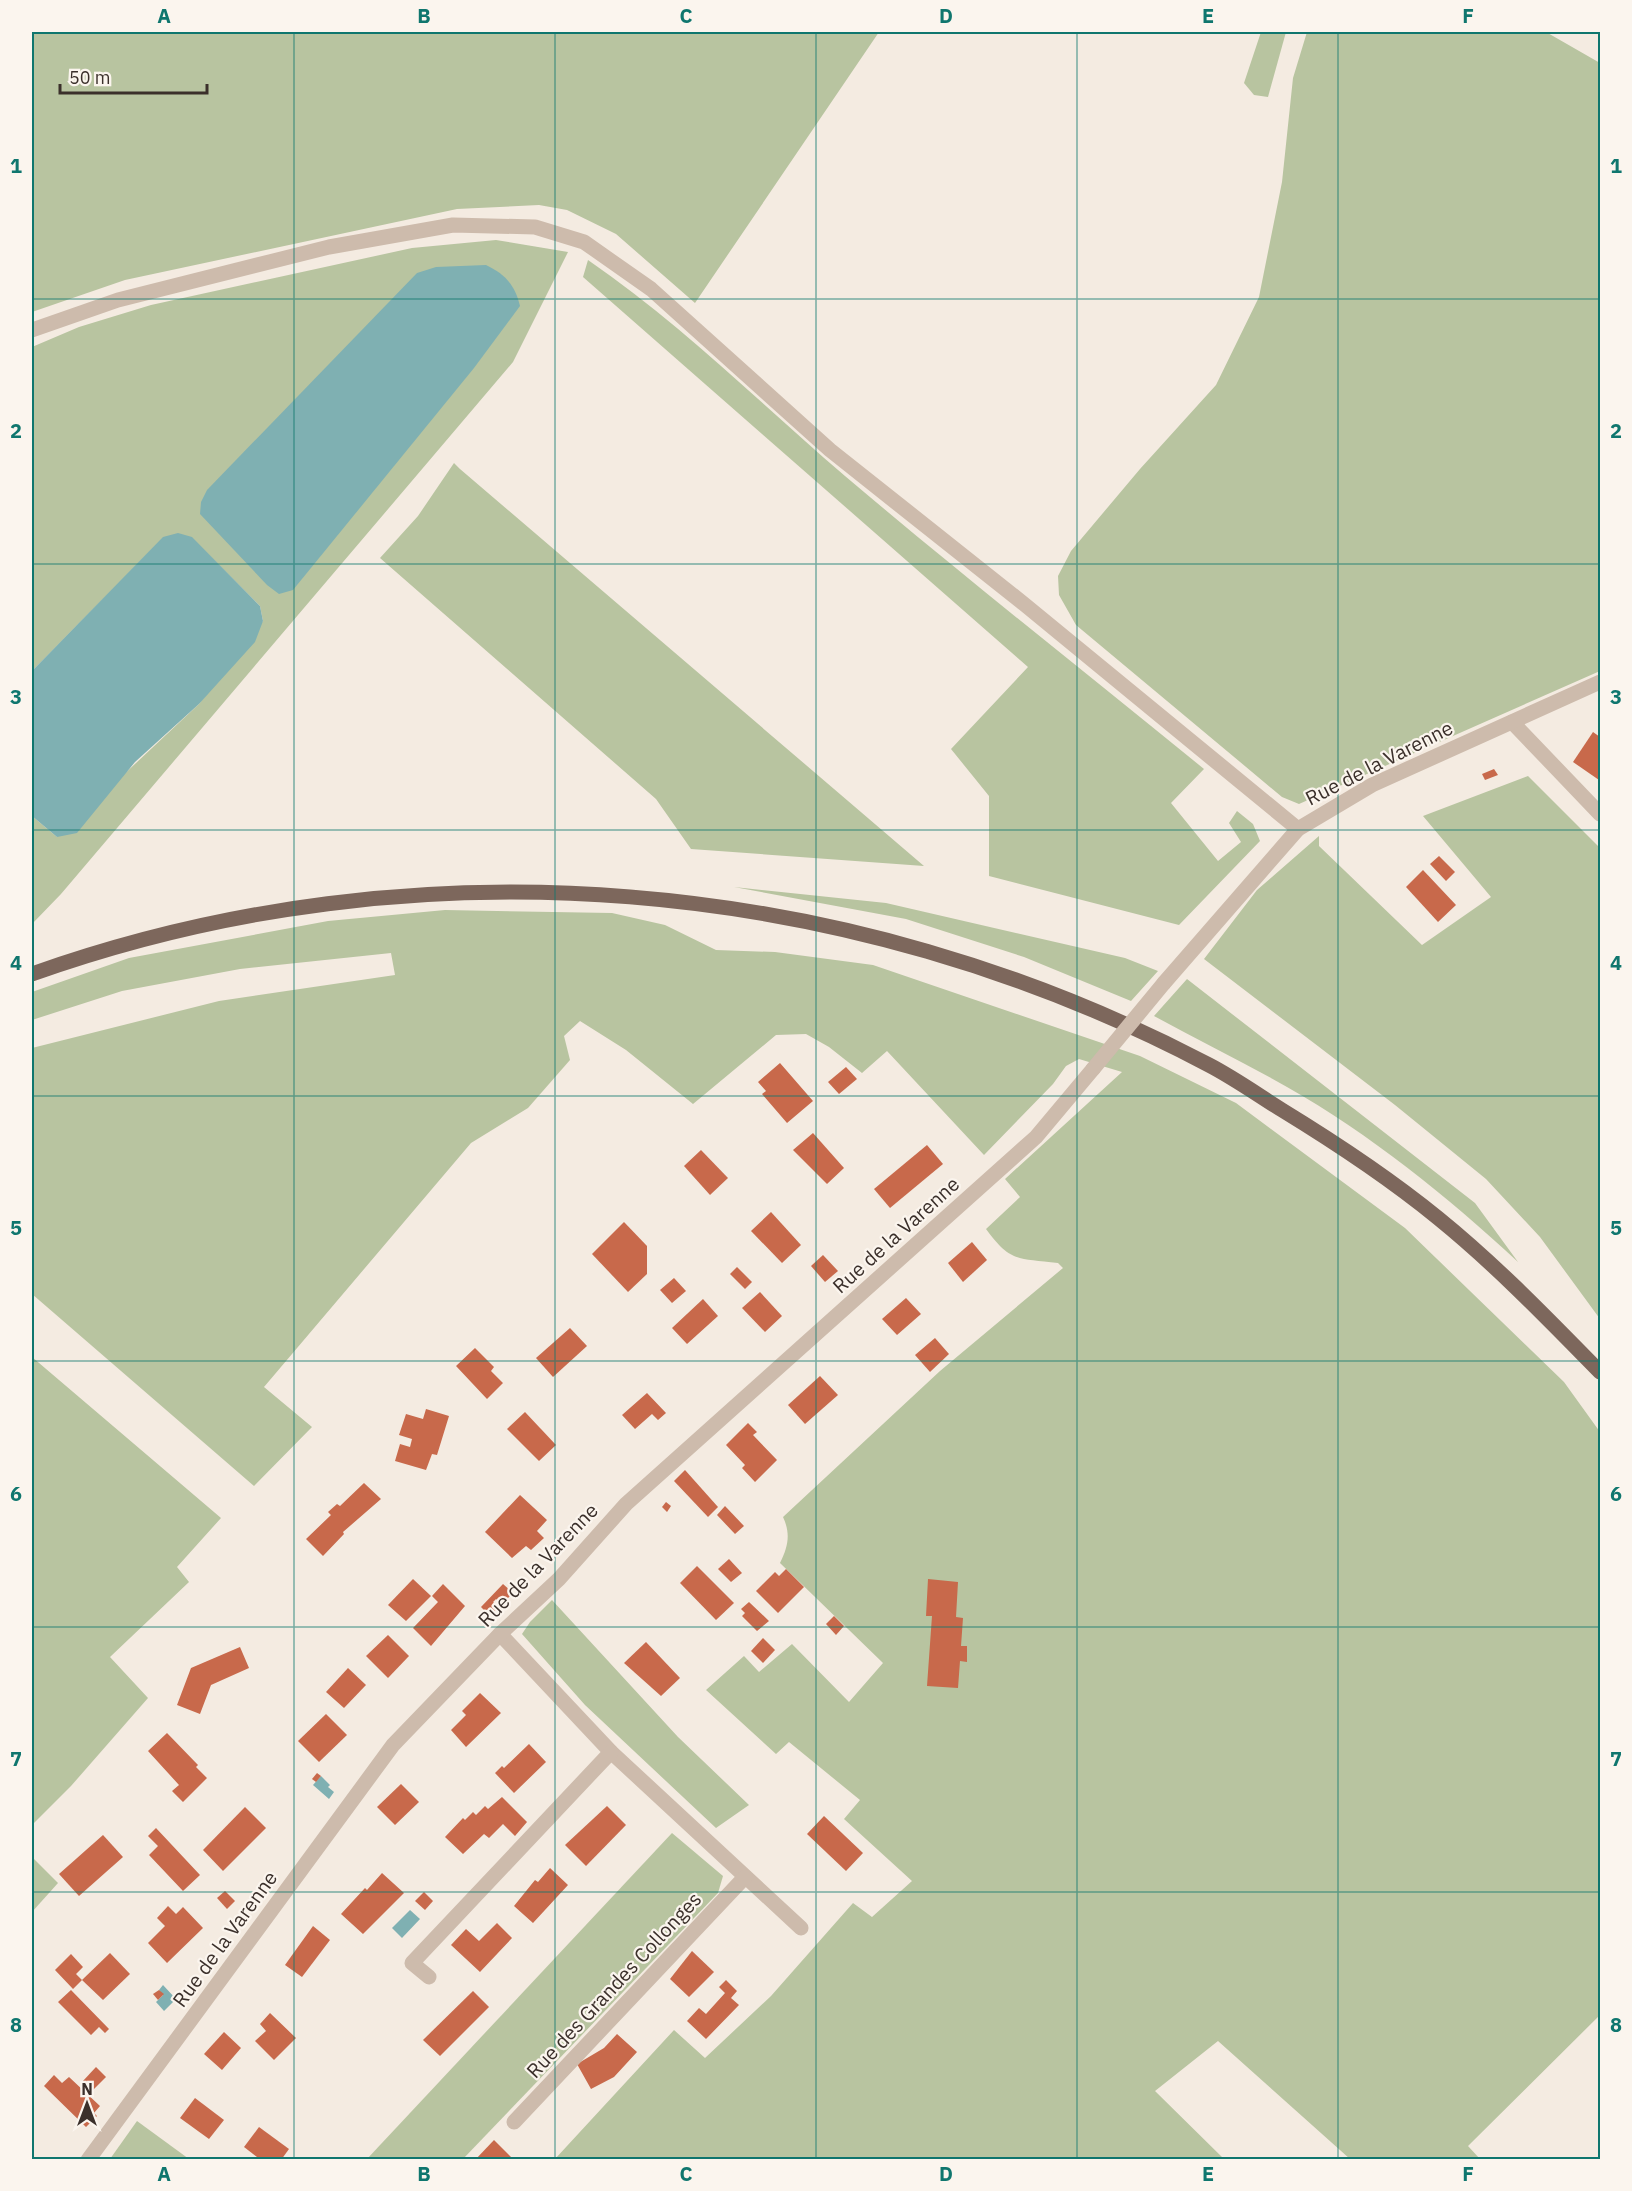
<svg xmlns="http://www.w3.org/2000/svg" width="1632" height="2191" viewBox="0 0 1632 2191" font-family="'IBM Plex Sans',sans-serif">
  <style>
    .green { fill: #b8c4a0 }
    .water { fill: #7fb0b2 }
    .building { fill: #c8694b }
    .lines { fill: none; stroke-linecap: round; stroke-linejoin: round }
    .minor { stroke: #cdbbac; stroke-width: 15 }
    .primary { stroke: #7d675c; stroke-width: 15 }
    .minor-bridge { stroke: #cdbbac; stroke-width: 15 }
    .grid { fill: none; stroke: #0f766e; stroke-width: 1.5; stroke-opacity: 0.55 }
    .labels { text-anchor: middle; stroke-width: 4.5; stroke-linejoin: round; paint-order: stroke }
    .street-label { font-size: 20px; fill: #3b302b; stroke: #fbf5ee }
    .neatline { fill: none; stroke: #0f766e; stroke-width: 2 }
    .grid-label { font-size: 20px; text-anchor: middle; font-weight: bold; fill: #0f766e }
  </style>
  <rect width="100%" height="100%" fill="#f4ebe1"/>
  <g class="green">
    <polygon points="32,32 879,32 695,303 616,234 567,210 539,205 457,209 125,280 32,312"/>
    <polygon points="1261,32 1286,32 1268,97 1254,95 1244,83"/>
    <polygon points="1307,32 1546,32 1600,63 1600,671 1299,804 1282,797 1076,625 1059,595 1058,576 1071,551 1140,469 1216,385 1259,297 1282,182 1293,78"/>
    <polygon points="496,240 568,252 513,362 61,894 32,924 32,816 57,837 199,704 263,621 260,606 192,538 163,538 32,671 32,347 79,327 151,305 412,248"/>
    <path d="M588,260C680,323 760,403 845,476C963,576 1085,672 1204,769L1171,803L1218,861L1241,842L1229,823L1237,811L1253,824L1260,841L1179,925L989,876V796L951,749L1028,667L583,277Z"/>
    <polygon points="454,463 460,469 924,866 691,849 656,799 380,558 418,516"/>
    <polygon points="1528,776 1600,848 1600,1319 1540,1237 1486,1179 1395,1105 1204,959 1257,890 1319,836 1319,846 1422,945 1491,897 1423,816"/>
    <polygon points="734,887 886,903 1125,958 1158,971 1131,1001 1024,957 906,919"/>
    <path d="M445,910L612,913L665,925L716,950L775,952L873,965L1140,1056L1236,1103L1405,1228L1564,1382L1600,1432V2015L1468,2146L1480,2159H1350L1218,2041L1155,2091L1224,2159H555L674,2030L705,2058L771,1996L853,1903L872,1917L912,1881L844,1819L860,1800L789,1742L776,1754L706,1690L744,1656L759,1672L792,1644L849,1702L883,1663L780,1563C788,1547 791,1534 783,1517L940,1371L1063,1268L1058,1263C1018,1258 1011,1263 986,1229L1020,1197L1005,1179L1122,1072L1079,1059L1066,1066L1053,1084L984,1155L887,1051L862,1073L829,1047L806,1034L776,1035L693,1104L626,1050L580,1021L564,1036L570,1060L528,1108L471,1143L264,1387L312,1427L254,1486L32,1294V1048L219,1001L395,975L391,953L240,969L122,991L32,1020V992L129,958L328,921Z"/>
    <path d="M1187,979L1475,1203L1518,1262C1448,1197 1370,1134 1287,1087C1243,1062 1198,1040 1154,1016Z"/>
    <polygon points="32,1357 221,1518 177,1567 189,1582 110,1657 148,1698 71,1786 32,1825"/>
    <polygon points="552,1600 678,1737 749,1805 716,1828 585,1705 522,1634 530,1622"/>
    <polygon points="672,1833 723,1876 718,1893 463,2159 367,2159"/>
    <polygon points="32,1857 58,1883 32,1912"/>
    <polygon points="137,2121 189,2159 110,2159"/>
  </g>
  <g class="water">
    <path d="M486,265C505,274 515,285 520,306L474,368L293,590L279,594L267,585L200,514L201,502L207,490L417,273L436,267Z"/>
    <polygon points="178,533 192,537 260,606 263,621 255,642 199,704 135,762 77,833 57,837 32,816 32,671 163,537"/>
    <polygon points="321,1776 330,1785 328,1787 334,1792 329,1799 313,1785"/>
    <polygon points="410,1910 420,1919 402,1938 392,1928"/>
    <polygon points="163,1985 176,1999 164,2011 156,2002 163,1995 159,1990"/>
  </g>
  <g class="building">
    <polygon points="1593,732 1600,737 1599,780 1573,762"/>
    <polygon points="1494,769 1498,775 1485,780 1482,774"/>
    <polygon points="1439,856 1455,872 1446,881 1430,864"/>
    <polygon points="1423,870 1456,905 1438,922 1406,887"/>
    <polygon points="780,1063 813,1101 787,1123 762,1094 766,1091 758,1082"/>
    <polygon points="846,1067 857,1079 839,1094 828,1082"/>
    <polygon points="813,1133 844,1168 827,1184 793,1150"/>
    <polygon points="927,1145 943,1164 890,1208 874,1189"/>
    <polygon points="701,1150 728,1178 710,1195 684,1166"/>
    <polygon points="771,1212 801,1245 782,1263 751,1231"/>
    <polygon points="624,1222 647,1246 647,1274 628,1292 592,1254"/>
    <polygon points="972,1242 987,1260 963,1282 948,1263"/>
    <polygon points="823,1255 838,1271 825,1282 811,1266"/>
    <polygon points="737,1267 752,1282 745,1289 730,1274"/>
    <polygon points="674,1278 686,1291 672,1303 660,1290"/>
    <polygon points="760,1292 782,1316 765,1332 742,1308"/>
    <polygon points="906,1298 921,1314 897,1335 882,1319"/>
    <polygon points="703,1299 718,1316 687,1344 672,1328"/>
    <polygon points="570,1328 587,1346 553,1377 536,1358"/>
    <polygon points="935,1338 949,1354 930,1372 915,1355"/>
    <polygon points="475,1348 494,1367 491,1371 503,1383 487,1399 456,1366"/>
    <polygon points="820,1376 838,1395 805,1424 788,1405"/>
    <polygon points="647,1393 666,1413 658,1420 652,1414 635,1429 622,1415"/>
    <polygon points="426,1409 449,1416 437,1455 432,1454 426,1470 395,1461 400,1444 410,1447 412,1439 399,1435 406,1414 423,1419"/>
    <polygon points="525,1412 556,1445 539,1461 507,1429"/>
    <polygon points="748,1423 757,1432 753,1435 777,1460 755,1482 742,1468 745,1465 726,1445"/>
    <polygon points="685,1470 718,1507 708,1517 674,1481"/>
    <polygon points="364,1483 381,1499 343,1532 344,1534 323,1556 306,1539 331,1515 328,1512 337,1504 340,1506"/>
    <polygon points="520,1495 547,1520 537,1531 544,1538 531,1550 526,1546 512,1558 485,1532"/>
    <polygon points="666,1502 671,1506 667,1512 662,1507"/>
    <polygon points="725,1506 744,1526 735,1534 717,1515"/>
    <polygon points="729,1559 742,1573 731,1582 718,1569"/>
    <polygon points="697,1566 734,1603 716,1620 680,1583"/>
    <polygon points="786,1569 804,1587 778,1613 756,1591 775,1572 779,1576"/>
    <polygon points="413,1579 431,1596 406,1621 388,1605"/>
    <polygon points="928,1579 958,1582 956,1617 963,1618 961,1646 967,1646 967,1662 960,1661 958,1688 927,1686 932,1616 926,1616"/>
    <polygon points="443,1584 465,1606 431,1646 413,1628 438,1602 432,1596"/>
    <polygon points="503,1584 513,1593 502,1604 496,1599 493,1602 499,1607 490,1616 481,1607"/>
    <polygon points="749,1602 769,1621 757,1631 742,1616 745,1613 741,1609"/>
    <polygon points="834,1616 844,1626 836,1635 826,1624"/>
    <polygon points="388,1635 409,1656 388,1678 366,1656"/>
    <polygon points="763,1638 775,1650 763,1663 751,1651"/>
    <polygon points="646,1642 680,1678 661,1696 624,1663"/>
    <polygon points="240,1647 249,1668 211,1685 200,1714 177,1705 191,1668"/>
    <polygon points="348,1668 366,1685 344,1708 326,1692"/>
    <polygon points="480,1693 501,1713 466,1747 451,1730 466,1715 462,1711"/>
    <polygon points="326,1714 347,1735 319,1762 298,1741"/>
    <polygon points="167,1733 198,1765 196,1767 207,1778 183,1802 172,1791 179,1785 148,1751"/>
    <polygon points="529,1744 546,1762 514,1793 495,1773 502,1766 504,1768"/>
    <polygon points="317,1773 321,1776 316,1782 312,1779"/>
    <polygon points="401,1784 419,1802 395,1825 377,1807"/>
    <polygon points="502,1797 527,1822 515,1836 503,1824 489,1838 484,1834 463,1854 445,1837 463,1818 465,1820 473,1812 476,1815 485,1806 488,1809"/>
    <polygon points="607,1806 626,1825 586,1866 565,1845"/>
    <polygon points="245,1807 266,1828 223,1871 203,1850"/>
    <polygon points="824,1816 863,1853 846,1871 807,1834"/>
    <polygon points="156,1828 200,1875 183,1891 149,1855 158,1846 148,1836"/>
    <polygon points="103,1835 123,1857 79,1896 59,1874"/>
    <polygon points="550,1868 568,1885 533,1923 514,1906 535,1880 538,1882"/>
    <polygon points="382,1873 404,1893 363,1934 341,1914 365,1888 367,1890"/>
    <polygon points="225,1891 235,1901 227,1909 217,1898"/>
    <polygon points="424,1892 433,1901 425,1910 415,1901"/>
    <polygon points="168,1906 176,1914 183,1907 203,1928 167,1963 148,1943 165,1926 157,1918"/>
    <polygon points="497,1923 512,1938 480,1972 451,1945 466,1929 479,1941"/>
    <polygon points="313,1926 330,1940 302,1977 285,1965"/>
    <polygon points="692,1951 714,1972 689,1997 670,1979"/>
    <polygon points="110,1953 130,1974 103,2000 82,1980"/>
    <polygon points="71,1954 83,1967 76,1974 82,1980 73,1989 55,1970"/>
    <polygon points="726,1980 737,1991 731,1998 739,2005 706,2039 687,2021 699,2008 706,2014 725,1993 719,1987"/>
    <polygon points="71,1990 109,2029 105,2033 99,2027 91,2035 58,2002"/>
    <polygon points="159,1990 164,1994 158,2000 153,1994"/>
    <polygon points="473,1991 489,2007 440,2056 423,2040"/>
    <polygon points="270,2013 296,2038 274,2060 255,2041 266,2031 260,2024"/>
    <polygon points="224,2032 241,2048 222,2070 204,2054"/>
    <polygon points="617,2034 637,2052 614,2077 591,2089 577,2064 604,2048"/>
    <polygon points="96,2067 106,2077 92,2091 82,2082"/>
    <polygon points="54,2075 62,2083 69,2077 100,2106 94,2113 97,2116 86,2127 44,2086"/>
    <polygon points="195,2098 224,2120 209,2139 180,2118"/>
    <polygon points="259,2127 289,2149 281,2160 261,2160 244,2147"/>
    <polygon points="494,2140 514,2160 475,2160"/>
  </g>
  <g class="lines">
    <g class="minor">
      <polyline points="32,330 118,300 329,247 453,225 535,227 584,242 651,289 830,450 1024,604 1298,829"/>
      <polyline points="1512,722 1600,814"/>
      <polyline points="1164,983 1298,829 1372,785 1600,682"/>
      <polyline points="500,1634 611,1752 801,1928"/>
      <polyline points="429,1977 412,1963 611,1752"/>
      <polyline points="514,2122 745,1877"/>
      <polyline points="88,2160 393,1745 500,1634 559,1579 626,1504 1036,1137 1093,1069"/>
    </g>
    <path class="primary" d="M32,974C417,837 849,875 1209,1065C1234,1078 1258,1095 1282,1110C1336,1143 1389,1178 1438,1218C1496,1265 1548,1319 1600,1372"/>
    <polyline class="minor-bridge" points="1093,1069 1164,983"/>
  </g>
  <path class="grid" d="M294,32V2160M555,32V2160M816,32V2160M1077,32V2160M1338,32V2160M32,299H1600M32,564H1600M32,830H1600M32,1096H1600M32,1361H1600M32,1627H1600M32,1892H1600"/>
  <g class="labels">
    <g class="street-label">
      <text transform="translate(1379 763) rotate(-27)" y="7">Rue de la Varenne</text>
      <text transform="translate(896 1235) rotate(-42)" y="7">Rue de la Varenne</text>
      <text transform="translate(538 1565) rotate(-46)" y="7">Rue de la Varenne</text>
      <text transform="translate(225 1939) rotate(-54)" y="7">Rue de la Varenne</text>
      <text transform="translate(614 1985) rotate(-47)" y="7">Rue des Grandes Collonges</text>
    </g>
  </g>
  <rect width="1632" height="2191" fill="none" stroke="#fbf5ee" stroke-width="66"/>
  <g transform="translate(87 2104)" stroke="#fbf5ee" stroke-width="4.5" paint-order="stroke">
  <path d="M0-4.5L10 22L0 15L-10 22Z" fill="#3b302b"/>
  <text y="-9" font-size="16" font-weight="bold" text-anchor="middle" fill="#3b302b">N</text>
  </g>
  <path d="M60 84v9h147v-9" fill="none" stroke="#3b302b" stroke-width="3"/>
  <text x="69" y="84" font-size="18" fill="#3b302b" stroke="#fbf5ee" stroke-width="4.5" paint-order="stroke">50 m</text>
  <rect x="33" y="33" width="1566" height="2125" class="neatline"/>
  <g class="grid-label">
    <text x="164" y="23">A</text>
    <text x="424" y="23">B</text>
    <text x="686" y="23">C</text>
    <text x="946" y="23">D</text>
    <text x="1208" y="23">E</text>
    <text x="1468" y="23">F</text>
    <text x="16" y="173">1</text>
    <text x="1616" y="173">1</text>
    <text x="16" y="438">2</text>
    <text x="1616" y="438">2</text>
    <text x="16" y="704">3</text>
    <text x="1616" y="704">3</text>
    <text x="16" y="970">4</text>
    <text x="1616" y="970">4</text>
    <text x="16" y="1235">5</text>
    <text x="1616" y="1235">5</text>
    <text x="16" y="1501">6</text>
    <text x="1616" y="1501">6</text>
    <text x="16" y="1766">7</text>
    <text x="1616" y="1766">7</text>
    <text x="16" y="2032">8</text>
    <text x="1616" y="2032">8</text>
    <text x="164" y="2181">A</text>
    <text x="424" y="2181">B</text>
    <text x="686" y="2181">C</text>
    <text x="946" y="2181">D</text>
    <text x="1208" y="2181">E</text>
    <text x="1468" y="2181">F</text>
  </g>
</svg>
